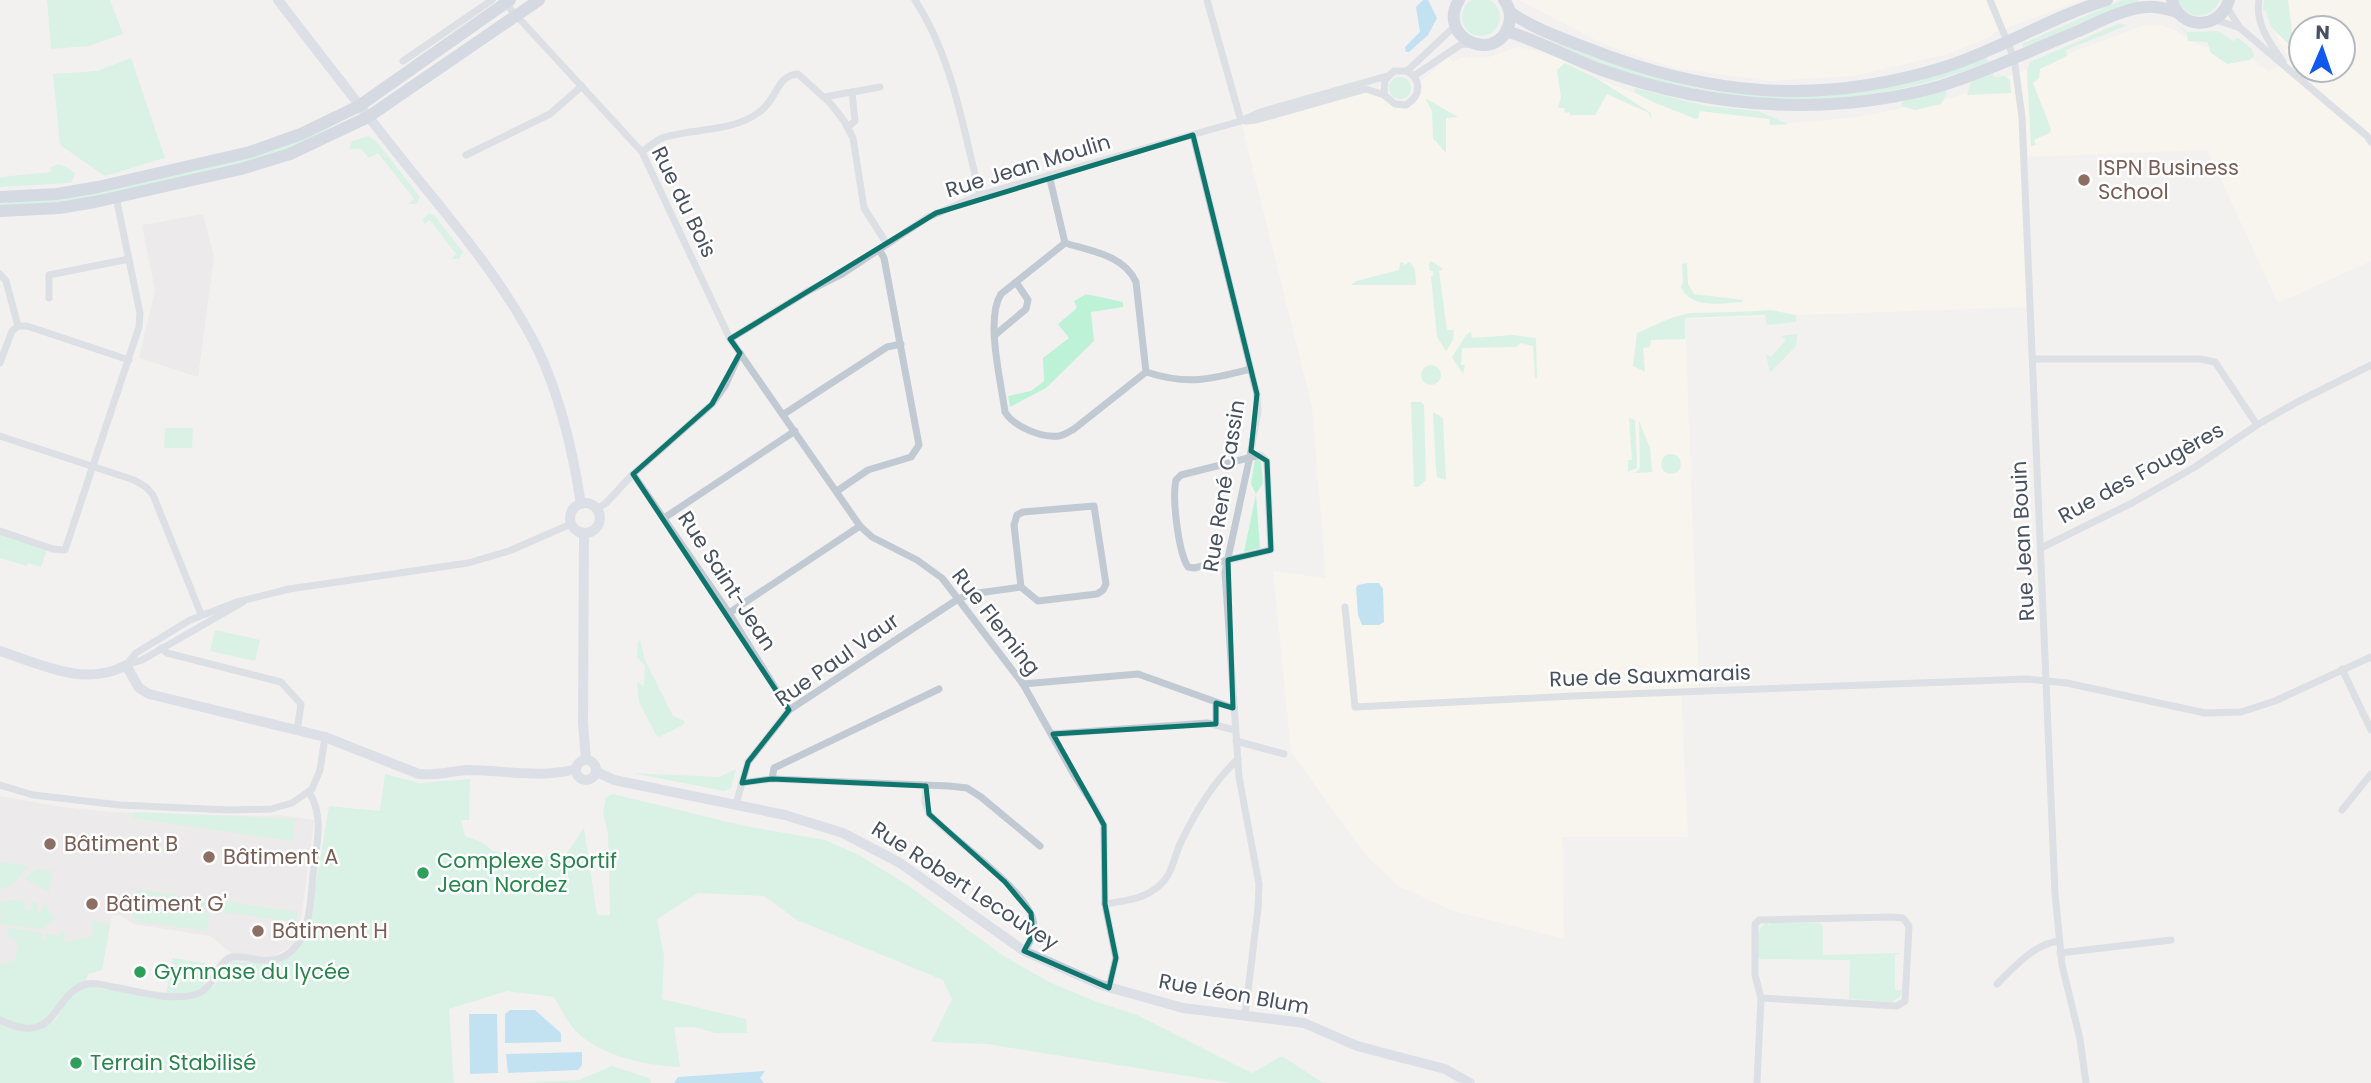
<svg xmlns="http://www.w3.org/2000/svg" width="2371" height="1083" viewBox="0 0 2371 1083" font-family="Poppins,sans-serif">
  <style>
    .commercial { fill: #fdfaea; fill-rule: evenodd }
    .education { fill: #e4e2e2 }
    .green { fill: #bdf2d7 }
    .water { fill: #88d1f1 }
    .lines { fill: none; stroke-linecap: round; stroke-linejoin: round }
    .street { stroke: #c1c9d3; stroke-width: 7 }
    .secondary { stroke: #c2cbda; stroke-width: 10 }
    .primary { stroke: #afbcd1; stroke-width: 12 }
    .marked { fill: none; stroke: #0f766e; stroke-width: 5; stroke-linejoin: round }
    .education-dot { fill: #8d6e63; stroke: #fff; stroke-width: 2.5 }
    .leisure-dot { fill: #2e9e5b; stroke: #fff; stroke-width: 2.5 }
    .labels { text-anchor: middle; stroke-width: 5; stroke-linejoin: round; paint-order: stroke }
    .street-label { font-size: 21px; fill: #47515f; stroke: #fff }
    .education-label { font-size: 21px; fill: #785e54; stroke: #fff; text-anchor: start }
    .leisure-label { font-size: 21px; fill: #27864d; stroke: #fff; text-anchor: start }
  </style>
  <rect width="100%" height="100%" fill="#f3f1f0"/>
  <g class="commercial">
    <polygon points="1519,0 2082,0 1994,33 1990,37 1948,54 1854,76 1771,81 1674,68 1621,51 1595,40"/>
    <path d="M2274,0H2371V261L2278,303L2207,150L2024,157L2030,307L1685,319L1699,692L1681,693L1688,837H1562L1564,939L1453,911L1398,886L1364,853L1291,752L1273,571L1326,578L1312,407L1241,121L1366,89L1389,102H1410L1418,84L1448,57L1453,62L1463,57L1486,58L1518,47L1551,54L1596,78L1696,118L1700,111L1770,119L1771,125L1857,117L1952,98L2141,26L2159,25L2174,29L2190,41L2205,47L2236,46L2269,72L2290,61L2273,30L2270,11ZM2301,28H2343V70H2301Z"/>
  </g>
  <g class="education">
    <polygon points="203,214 214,257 198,377 139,358 155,290 142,225"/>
    <polygon points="0,796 62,807 112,812 259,816 281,815 314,820 300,927 303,927 296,944 272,957 234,955 210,936 133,924 121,916 112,915 102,970 88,974 86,981 66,992 54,1014 0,1017"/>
  </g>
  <g class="green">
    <circle cx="1481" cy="17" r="19"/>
    <polygon points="47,0 110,0 123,34 89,46 51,49"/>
    <polygon points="2122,0 2138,0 2139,3 2090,19 2023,48 2022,44"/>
    <path d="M2178,0H2220C2211,21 2187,21 2178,0Z"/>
    <polygon points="2264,0 2288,0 2294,48 2301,53 2301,56 2271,27 2266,11 2263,11"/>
    <polygon points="2173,22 2188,32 2218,31 2233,41 2238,38 2252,49 2254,56 2250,60 2227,64 2211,53 2207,42 2188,41 2187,33"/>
    <polygon points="2118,24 2128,25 2066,50 2067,56 2040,69 2039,78 2033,83 2051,129 2050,133 2034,140 2036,145 2031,146 2027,71 2030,62"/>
    <path d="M1560,43C1607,60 1653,79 1703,89C1722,93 1742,93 1761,94C1845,100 1909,87 1986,56L1988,62C1845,119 1697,110 1559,45Z"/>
    <polygon points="131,58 165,158 105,176 60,145 53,74 97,71"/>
    <polygon points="1565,63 1596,78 1651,113 1651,119 1649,113 1607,94 1595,115 1570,115 1569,112 1565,113 1564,108 1558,108 1561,97 1557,70"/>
    <polygon points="1992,72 1994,77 2005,76 2010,80 2011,93 1967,95 1971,82"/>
    <circle cx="1400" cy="88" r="11"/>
    <polygon points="1635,88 1706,106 1758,111 1788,124 1770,125 1769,119 1700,111 1698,118 1696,119 1653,102 1634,92"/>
    <polygon points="1945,90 1947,93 1941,104 1915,110 1901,106 1903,101"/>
    <polygon points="1425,98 1458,117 1446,118 1446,153 1433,138 1432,111"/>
    <polygon points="346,118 300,145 246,163 72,201 0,206 0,201 78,196"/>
    <polygon points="369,136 377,142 420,197 417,204 408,204 414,199 378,153 369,158 361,149 349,149 352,141"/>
    <polygon points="58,164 68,168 75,174 71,183 0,187 0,177 51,172 51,167"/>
    <polygon points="429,213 435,216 463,252 459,259 451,259 456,254 430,220 424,224 423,219"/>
    <polygon points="1431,261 1443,269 1439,271 1447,330 1454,330 1453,340 1446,351 1437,337 1431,276 1433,276 1433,271 1430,271 1429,264"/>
    <polygon points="1403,262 1404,265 1410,262 1415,270 1416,285 1351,285 1356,281 1399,270 1400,263"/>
    <path d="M1687,263L1688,284L1694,294L1743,300V302C1721,303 1692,310 1681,287L1683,283L1682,264Z"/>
    <polygon points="1086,294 1123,302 1123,307 1091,312 1094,341 1046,388 1010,407 1008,396 1031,391 1044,381 1043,358 1069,338 1058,324 1077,308 1074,301"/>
    <path d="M1771,310L1796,315V322L1767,325L1765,315L1685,318V339L1651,340L1650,347L1643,348L1645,372L1633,366L1637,333C1654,326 1675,314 1694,313C1719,312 1745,312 1771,310Z"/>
    <polygon points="1471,332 1472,338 1513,335 1536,338 1537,378 1535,378 1533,346 1521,343 1516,347 1462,348 1461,365 1465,365 1463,374 1452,357 1466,335"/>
    <polygon points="1797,334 1796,346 1770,373 1766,354 1771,357 1786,340 1781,336"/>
    <circle cx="1431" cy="375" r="10"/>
    <polygon points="1411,402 1421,402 1424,405 1426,480 1418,487 1414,487"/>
    <polygon points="1433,412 1443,418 1446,480 1437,477 1436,469"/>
    <polygon points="1629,418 1635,420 1637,462 1637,468 1628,472 1628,460 1632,460"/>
    <polygon points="1639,421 1650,448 1652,472 1635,473 1640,468"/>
    <polygon points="165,428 193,428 192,448 164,448"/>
    <circle cx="1671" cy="464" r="10"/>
    <polygon points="1259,459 1261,462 1263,483 1256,494 1260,548 1244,552 1256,494 1251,484 1255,460"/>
    <polygon points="0,534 47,549 41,567 28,563 27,566 0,558"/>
    <polygon points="215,630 260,640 255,661 210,651"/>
    <polygon points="640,640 645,660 673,716 685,721 683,725 659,737 656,735 639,702 637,682 644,686 645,665 637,658 638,642"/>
    <polygon points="736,769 731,788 724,791 632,773 719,777"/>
    <path d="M385,774L419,783L470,779L469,820H461L465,836L482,842L493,851L563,859L584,828L597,915H610L608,834L603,813L606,797L613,794L740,825L825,840L859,855L909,886L1002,955L1051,983L1097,1002L1137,1015L1252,1073L1282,1056L1323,1083H1231L987,1044L931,1042L952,999L943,980L797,920L764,896L698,893L657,919L664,956L662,999L746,1019L747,1033H715L695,1027H674L680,1067C647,1066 596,1055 574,1029C566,1020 560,1007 554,997L507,991L449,1009L454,1083H0V1023L18,1030L44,1027L56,1019L71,994L87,986L164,999L199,997L214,986L228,961C264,962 292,970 308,930L329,806L380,811Z"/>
    <polygon points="134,812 295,819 293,841 133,818"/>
    <polygon points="0,862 28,866 13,884 0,889"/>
    <polygon points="37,869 52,871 49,892 25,879"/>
    <polygon points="140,890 297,912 296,922 124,898"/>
    <polygon points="17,900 25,902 25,909 31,910 32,902 37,903 36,911 41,912 43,905 46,906 55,919 41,929 1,924 0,902"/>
    <polygon points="124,902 209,914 207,931 136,921"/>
    <path d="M92,921L110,924L102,970L88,974L86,981C46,996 61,1043 0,1017V965L15,960L18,946L13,938L7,936L9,928L42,933L41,940L44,941L46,934L60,936L61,930L66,934L63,942L87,938L93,934Z"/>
    <path d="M1768,922L1769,926L1770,922L1820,923L1823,927V955L1901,953L1895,955V990H1902L1900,997L1892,1002L1849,999L1850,960L1758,959C1758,946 1754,927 1768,922Z"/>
    <polygon points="172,958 206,963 204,989 198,994 166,995"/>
    <polygon points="612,1066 649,1078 651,1083 518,1083 579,1080"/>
  </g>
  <g class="water">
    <polygon points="1423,0 1428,0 1437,18 1428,35 1409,52 1406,52 1405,47 1420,32 1416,7"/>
    <polygon points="1368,583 1379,583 1383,589 1384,622 1379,625 1362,625 1358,615 1356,588 1358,585"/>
    <polygon points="510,1010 535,1010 561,1033 561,1042 505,1043 505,1014"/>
    <polygon points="469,1014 497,1014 498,1073 470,1074"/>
    <polygon points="582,1052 582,1065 578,1070 508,1073 506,1054"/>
    <polygon points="765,1071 760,1078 764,1083 674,1083 678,1077"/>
  </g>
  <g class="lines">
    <g class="street">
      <path d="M915,0C953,58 963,129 980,195"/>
      <polyline points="1207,0 1241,121"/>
      <polyline points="1990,0 2014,58 2022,117 2055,893 2062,965 2080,1039 2086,1083"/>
      <path d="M2259,0C2255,24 2270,43 2283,62"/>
      <polyline points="503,1 642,152 730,339 860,526 872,537 917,560 942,578 1023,684 1074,775 1095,807 1104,825 1105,904 1116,958 1109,988"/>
      <polyline points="2227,7 2240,28 2367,136 2371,142"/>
      <polyline points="2216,20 2240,28"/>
      <polyline points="403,61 492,0"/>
      <polyline points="1407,71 1455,26"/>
      <polyline points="1414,76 1460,45 1470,44"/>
      <polyline points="824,97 880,87"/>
      <path d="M1246,121L1256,120L1366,89L1384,95L1395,104L1406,105C1421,96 1422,80 1407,71H1394L1385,80L1384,95"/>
      <polyline points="848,127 855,121 852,92"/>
      <polyline points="1193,135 1257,394 1258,411 1250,456 1225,572 1239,777 1259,884 1258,908 1245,1016"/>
      <path d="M642,152C649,147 657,139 665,137C696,128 731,132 758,113C777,101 776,75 798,74L831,104L844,121L853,138L864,208L887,244"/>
      <polyline points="466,155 550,114 582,86"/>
      <polyline points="1049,175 1065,243"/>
      <path d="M1065,243L1001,294C985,319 1001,381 1005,412C1014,427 1042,438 1059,436C1065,435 1070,431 1074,429L1146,372"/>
      <path d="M1065,243C1091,251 1124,255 1136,282L1146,372C1190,386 1209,379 1251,369"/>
      <polyline points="0,274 6,281 18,326"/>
      <polyline points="49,298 49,275 129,259"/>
      <polyline points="18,326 27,326 129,360"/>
      <polyline points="995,335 1026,309 1028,300 1016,282"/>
      <polyline points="730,339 808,291 842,274 928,217 980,195 1241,121 1260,112 1387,76"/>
      <polyline points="2033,359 2200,359 2215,362 2257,425"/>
      <polyline points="0,363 12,331 18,326"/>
      <polyline points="784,414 887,347 901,344"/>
      <polyline points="0,436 134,480 146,487 153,495 201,614"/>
      <path d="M1260,455L1267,461L1271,550L1194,568L1188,567C1178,551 1172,498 1176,480L1181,475Z"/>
      <polyline points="633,474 729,613 789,710"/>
      <polyline points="837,491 868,470 911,457 919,445 884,258 880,251"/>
      <polyline points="597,509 606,503 633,474 712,404 725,386 740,353"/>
      <polyline points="664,518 795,431"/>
      <polyline points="0,531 53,549 65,550 139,327 140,313 116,197"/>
      <polyline points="2041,548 2132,503 2195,467 2257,425 2299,401 2371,365"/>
      <polyline points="1345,607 1355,707 1573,696 2027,679 2067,683 2205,713 2241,712 2275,701 2371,657"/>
      <polyline points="729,613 860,526"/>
      <polyline points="161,648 167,653 281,682 301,704 297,731"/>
      <polyline points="126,665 136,653 190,620 237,602 289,589 468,563 509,551 571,524"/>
      <polyline points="126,665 142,660 243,602"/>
      <polyline points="2342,669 2371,730"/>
      <polyline points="1023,684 1138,674 1233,708"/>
      <polyline points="1216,724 1216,703"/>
      <polyline points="1053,734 1207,723 1235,730"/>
      <polyline points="1236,741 1284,754"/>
      <polyline points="772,779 774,768 939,689"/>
      <polyline points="742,783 772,779 949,786 967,788 981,797 1040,846"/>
      <polyline points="0,785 33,795 120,805 229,810 271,809 292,803 312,789 320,770 325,737"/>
      <path d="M926,786L925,802L929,814C953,840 1025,888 1033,920C1036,932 1031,941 1024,951"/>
      <polyline points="736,804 748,762 789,710 958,599 971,594 1021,587 1014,525 1017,515 1023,512 1094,506 1106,584 1103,590 1097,594 1038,601 1021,587"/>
      <polyline points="2342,810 2371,774"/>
      <path d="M1105,904C1121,901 1138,900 1152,891C1174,878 1172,859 1182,840C1196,811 1214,781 1238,759"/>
      <polyline points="2060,953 2171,940"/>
      <path d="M1997,984C2014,967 2034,944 2059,941"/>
      <path d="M0,1020C59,1049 51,993 87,984C95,982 104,985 113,987C138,991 172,1002 197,994C215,988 217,960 232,957C246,955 261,963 274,960C311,951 310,905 313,875C316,847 325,817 309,792"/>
      <polyline points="1757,1083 1761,998 1755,975 1755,924 1759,920 1891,917 1903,918 1909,926 1905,1001 1897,1006 1761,998"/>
    </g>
    <g class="secondary">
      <path d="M278,0C321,56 365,113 409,168C456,226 505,283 538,350C561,398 573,452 581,504"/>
      <circle cx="585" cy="518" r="15"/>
      <polyline points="584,533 583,723 586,760"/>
      <path d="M0,651C40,664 86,688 126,665L139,688L149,694L325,737L419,774C436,776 451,771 468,770C504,770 540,779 576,769"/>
      <circle cx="586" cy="770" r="10"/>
      <polyline points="597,772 614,780 785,815 843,833 900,863 1024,951 1101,985 1183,1008 1304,1023 1357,1046 1445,1069 1470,1083"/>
    </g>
    <g class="primary">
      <path d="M1459,0C1436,38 1495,64 1508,27C1512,17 1510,8 1504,0"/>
      <path d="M2172,0C2180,31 2220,30 2229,0"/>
      <path d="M1510,12C1532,28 1561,38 1587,48C1708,96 1819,106 1945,67C2001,49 2051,17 2107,0"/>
      <path d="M1506,31C1539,41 1568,57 1599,69C1686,100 1774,112 1865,101C1896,97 1929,91 1958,80C1998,66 2037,48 2076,32C2097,23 2122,9 2146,7C2156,6 2167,9 2177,12"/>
      <polyline points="0,197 57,194 98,187 250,152 301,134 359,106 510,0"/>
      <polyline points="0,211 59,208 95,202 241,169 290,154 368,117 539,0"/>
    </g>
  </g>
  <path d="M0 0H2371V1083H0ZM1193,135L1257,394L1251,451L1267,461L1271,550L1228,560L1233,708L1216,703V724L1053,734L1104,825L1105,904L1116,958L1109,988L1024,951L1033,934L1031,913L1005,882L929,814L926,786L772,779L742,783L748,762L789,710L633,474L712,404L740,353L730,339L936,213Z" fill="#f3f1f0" fill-opacity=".55" fill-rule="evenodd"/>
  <path class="marked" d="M1193,135L1257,394L1251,451L1267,461L1271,550L1228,560L1233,708L1216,703V724L1053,734L1104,825L1105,904L1116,958L1109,988L1024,951L1033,934L1031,913L1005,882L929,814L926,786L772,779L742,783L748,762L789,710L633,474L712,404L740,353L730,339L936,213Z"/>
  <g class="education-dot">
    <circle cx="2084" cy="180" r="7"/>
    <circle cx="50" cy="844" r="7"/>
    <circle cx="209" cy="857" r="7"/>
    <circle cx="92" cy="904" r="7"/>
    <circle cx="258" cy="931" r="7"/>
  </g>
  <g class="leisure-dot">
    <circle cx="423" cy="873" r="7"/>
    <circle cx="140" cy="972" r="7"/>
    <circle cx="76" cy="1063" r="7"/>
  </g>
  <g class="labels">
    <g class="street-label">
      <text transform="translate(1028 166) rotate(-17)" y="7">Rue Jean Moulin</text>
      <text transform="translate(684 202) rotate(64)" y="7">Rue du Bois</text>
      <text transform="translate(2141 473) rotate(-29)" y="7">Rue des Fougères</text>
      <text transform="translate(1224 486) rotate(-81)" y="7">Rue René Cassin</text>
      <text transform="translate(2023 541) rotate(-93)" y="7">Rue Jean Bouin</text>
      <text transform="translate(727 581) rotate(57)" y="7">Rue Saint-Jean</text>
      <text transform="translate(996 622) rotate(52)" y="7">Rue Fleming</text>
      <text transform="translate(837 660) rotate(-35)" y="7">Rue Paul Vaur</text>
      <text transform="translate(1650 676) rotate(-2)" y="7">Rue de Sauxmarais</text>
      <text transform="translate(965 886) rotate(33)" y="7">Rue Robert Lecouvey</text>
      <text transform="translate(1234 994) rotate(10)" y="7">Rue Léon Blum</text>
    </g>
    <g class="education-label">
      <text x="2098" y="175">ISPN Business<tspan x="2098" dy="24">School</tspan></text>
      <text x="64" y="851">Bâtiment B</text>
      <text x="223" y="864">Bâtiment A</text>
      <text x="106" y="911">Bâtiment G'</text>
      <text x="272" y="938">Bâtiment H</text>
    </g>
    <g class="leisure-label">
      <text x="437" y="868">Complexe Sportif<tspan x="437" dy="24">Jean Nordez</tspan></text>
      <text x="154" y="979">Gymnase du lycée</text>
      <text x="90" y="1070">Terrain Stabilisé</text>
    </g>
  </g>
  <g transform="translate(2322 49) rotate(2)"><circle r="33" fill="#ffffff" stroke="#b5b9bf" stroke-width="2"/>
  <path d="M0-5L12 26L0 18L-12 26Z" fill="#0f59ef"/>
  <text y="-10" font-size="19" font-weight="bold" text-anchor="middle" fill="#47515f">N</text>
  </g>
</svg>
